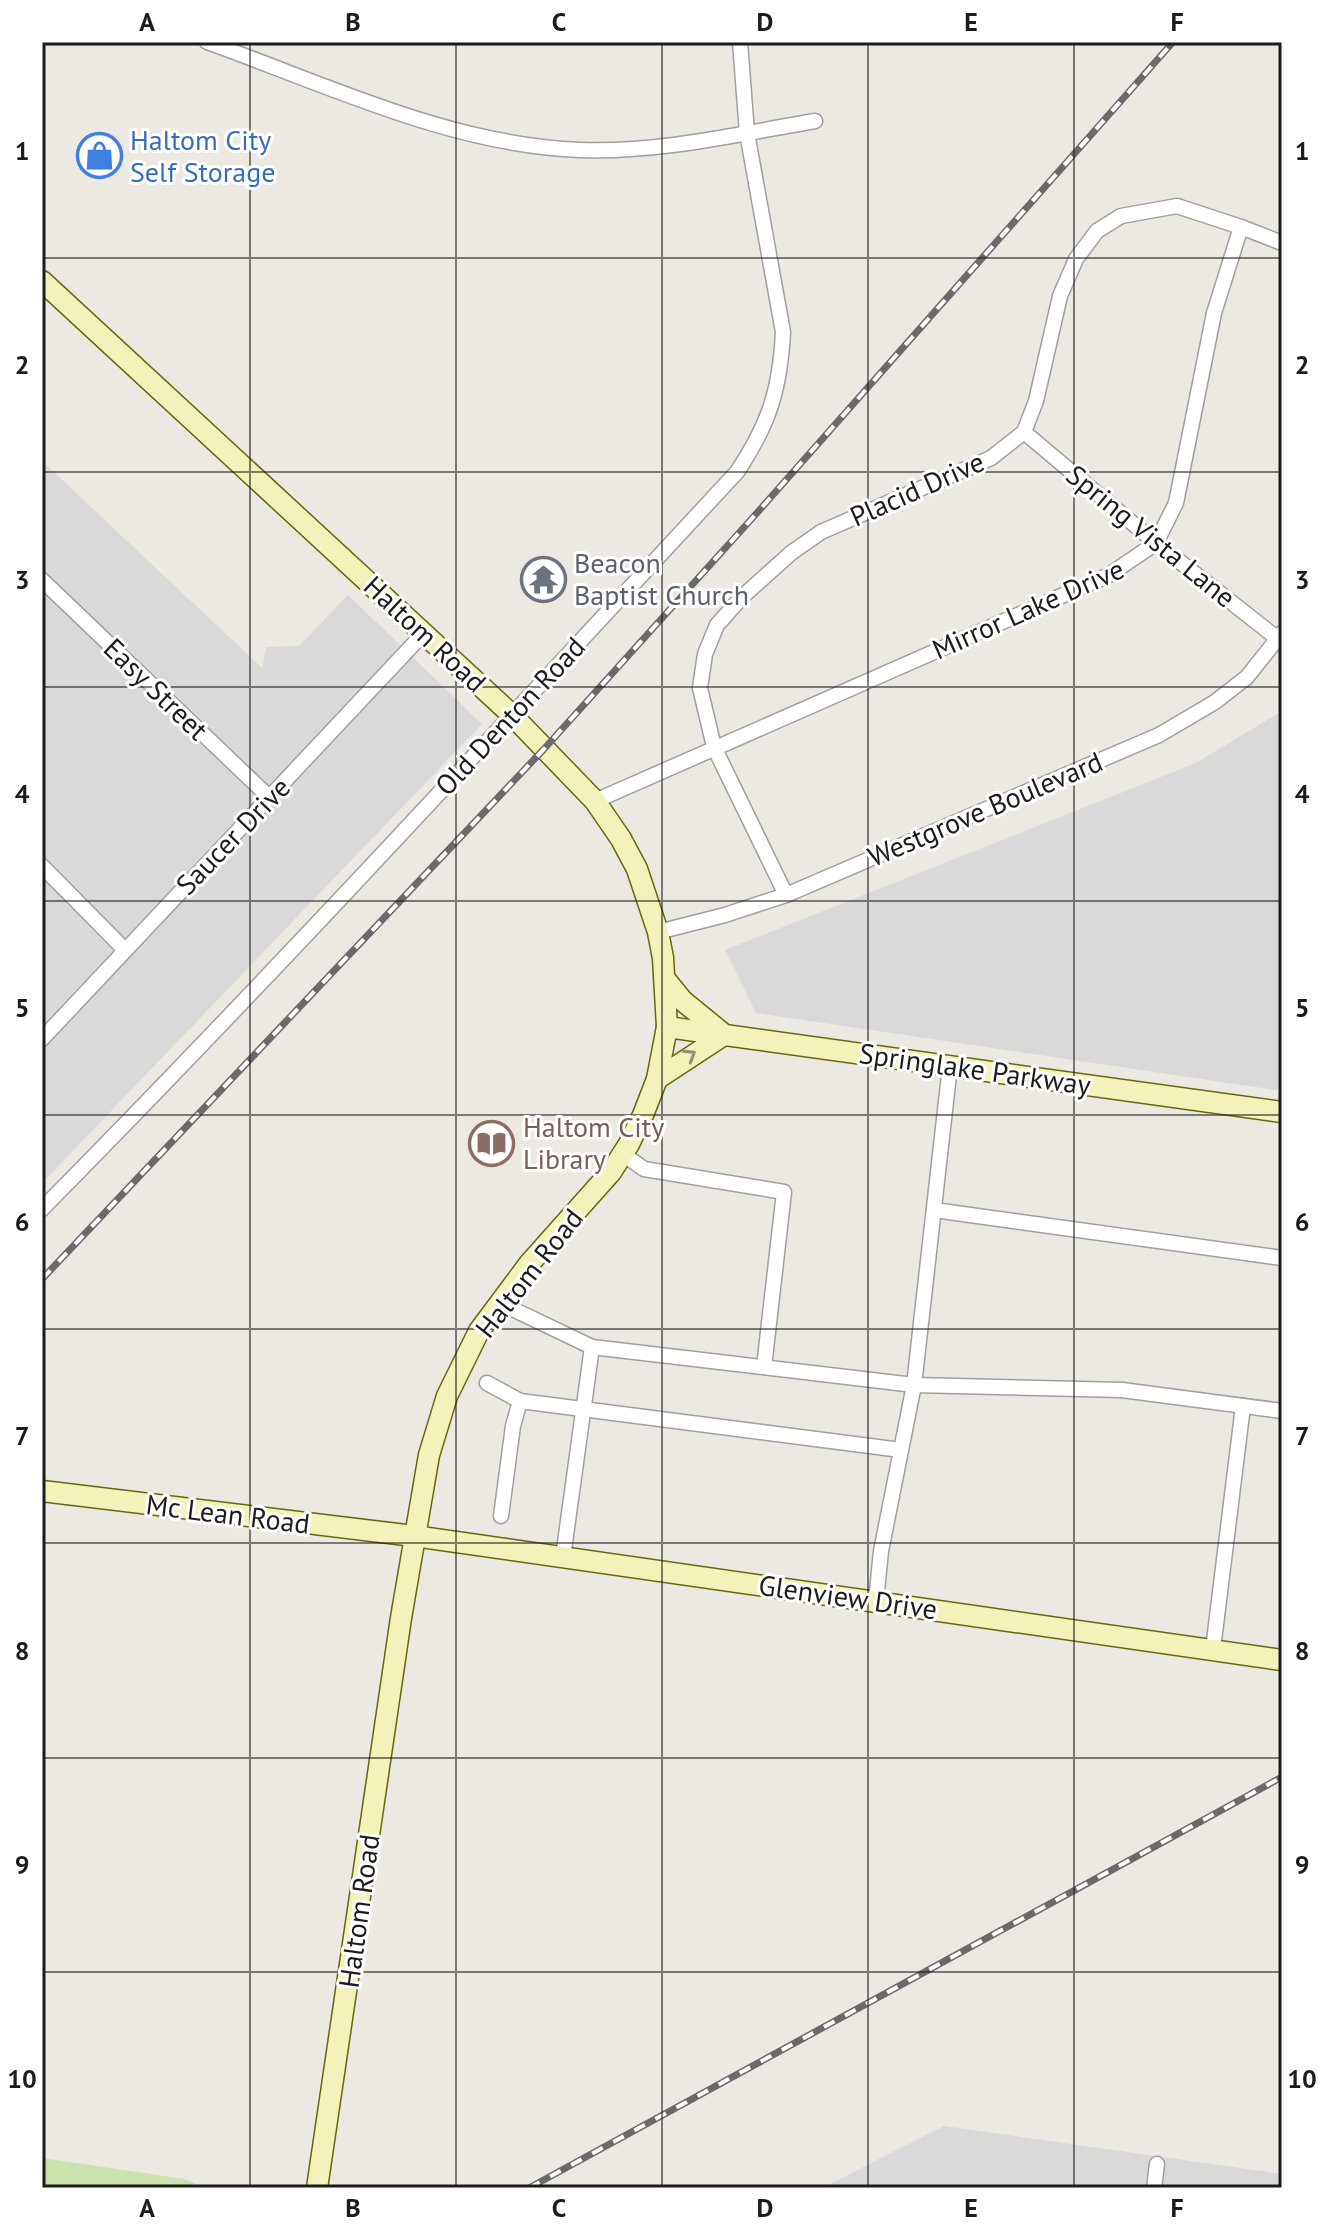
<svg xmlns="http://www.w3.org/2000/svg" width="1324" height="2230" viewBox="0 0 1324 2230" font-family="'PT Sans',sans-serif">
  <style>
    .residential { fill: #dad9d9 }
    .grass { fill: #cbe3ac }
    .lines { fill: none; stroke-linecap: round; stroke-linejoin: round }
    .street-casing { stroke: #a0a0a0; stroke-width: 17 }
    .secondary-casing { stroke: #65680e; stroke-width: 23 }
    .street { stroke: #fff; stroke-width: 14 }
    .secondary { stroke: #f3f2ba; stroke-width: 20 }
    .rail-casing { stroke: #6a6a6a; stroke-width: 7 }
    .rail { stroke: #fff; stroke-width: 4; stroke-dasharray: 12; stroke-linecap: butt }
    .oneway { stroke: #929273 }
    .grid { fill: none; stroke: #1c1c1c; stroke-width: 2; stroke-opacity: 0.55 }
    .labels { text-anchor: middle; stroke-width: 6; stroke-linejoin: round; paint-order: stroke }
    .shop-label { font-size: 28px; fill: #366cbe; stroke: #fff; text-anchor: start }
    .street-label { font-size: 28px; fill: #1c1c1c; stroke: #fff }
    .worship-label { font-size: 28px; fill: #5b616d; stroke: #fff; text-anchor: start }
    .education-label { font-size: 28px; fill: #785e54; stroke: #fff; text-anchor: start }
    .neatline { fill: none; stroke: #1c1c1c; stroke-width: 3 }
    .grid-label { font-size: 26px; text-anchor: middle; font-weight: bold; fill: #1c1c1c }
  </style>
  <rect width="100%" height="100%" fill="#ece8e2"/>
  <g class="residential">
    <polygon points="42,461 262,668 266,647 299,646 348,595 482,724 42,1183"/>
    <polygon points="1282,711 1282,1091 756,1013 725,950 1196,763"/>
    <polygon points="944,2126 1282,2174 1282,2188 822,2188"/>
  </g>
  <polygon class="grass" points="42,2158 185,2179 204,2188 42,2188"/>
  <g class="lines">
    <defs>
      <g id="street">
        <path d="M207,42C328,85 450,145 580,150C659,153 738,134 815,121"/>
        <polyline points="1024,432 1156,543 1278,639"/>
        <polyline points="42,580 270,798"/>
        <polyline points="595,801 1109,575 1156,543 1176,503 1214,313 1241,227"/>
        <polyline points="42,866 125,950"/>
        <polyline points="786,895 714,747 700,688 705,654 717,625 742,597 791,553 821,532 991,458 1024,432 1036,401 1060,296 1076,259 1097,231 1121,216 1177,206 1241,227 1282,243"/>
        <polyline points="658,932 725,915 786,895 1159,735 1215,702 1247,677 1282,633"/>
        <polyline points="42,1039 424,633"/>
        <polyline points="623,1154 644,1169 784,1192 764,1367"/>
        <path d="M42,1209C279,969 507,720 737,472C769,424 780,390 783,332L747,133L740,42"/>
        <polyline points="934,1210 1282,1258"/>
        <polyline points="500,1303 592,1347 914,1385 1122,1390 1282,1411"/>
        <polyline points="487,1383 520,1401 901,1450"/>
        <polyline points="501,1516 513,1426 520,1401"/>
        <polyline points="563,1557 592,1347"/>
        <polyline points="876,1601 881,1551 914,1385 950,1066"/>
        <polyline points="1213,1649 1243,1406"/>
        <polyline points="1154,2188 1157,2164"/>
      </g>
      <g id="secondary">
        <polyline points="42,281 512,715 595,801 621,839 637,869 658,932 663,958 667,1027 657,1079 643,1115 629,1144 611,1172 529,1264 479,1331 447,1396 429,1455 401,1618 317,2188"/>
        <polyline points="665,979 683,1001 721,1032"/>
        <polyline points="667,1027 1282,1112"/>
        <polyline points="657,1079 724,1035"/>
        <polyline points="42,1491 414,1536 1282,1660"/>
      </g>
    </defs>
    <use href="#street" class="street-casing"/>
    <use href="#secondary" class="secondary-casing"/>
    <use href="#street" class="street"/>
    <use href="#secondary" class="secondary"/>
    <defs>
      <g id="rail">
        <polyline points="42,1279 544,749 756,514 1173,42"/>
        <polyline points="529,2188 1282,1777"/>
      </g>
    </defs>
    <use href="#rail" class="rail-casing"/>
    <use href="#rail" class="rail"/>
  </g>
  <defs><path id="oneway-chevron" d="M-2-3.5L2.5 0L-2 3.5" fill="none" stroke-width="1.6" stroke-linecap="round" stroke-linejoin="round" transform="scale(2)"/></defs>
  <use class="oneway" href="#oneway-chevron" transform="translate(690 1055) rotate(-32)"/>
  <path class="grid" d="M250,42V2188M456,42V2188M662,42V2188M868,42V2188M1074,42V2188M42,258H1282M42,472H1282M42,687H1282M42,901H1282M42,1115H1282M42,1329H1282M42,1543H1282M42,1758H1282M42,1972H1282"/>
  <defs>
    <symbol id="shop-ring" viewBox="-11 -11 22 22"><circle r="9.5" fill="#fff" stroke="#3f7fe0" stroke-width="1.5"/><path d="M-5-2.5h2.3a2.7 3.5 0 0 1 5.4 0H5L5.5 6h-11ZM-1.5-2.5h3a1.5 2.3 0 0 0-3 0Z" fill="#3f7fe0"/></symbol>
    <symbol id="temple-ring" viewBox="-11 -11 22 22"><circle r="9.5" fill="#fff" stroke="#6b7280" stroke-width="1.5"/><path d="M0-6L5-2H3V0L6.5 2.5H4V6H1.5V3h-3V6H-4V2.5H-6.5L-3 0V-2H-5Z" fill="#6b7280"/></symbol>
    <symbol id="library-ring" viewBox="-11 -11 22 22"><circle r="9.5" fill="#fff" stroke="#8d6e63" stroke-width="1.5"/><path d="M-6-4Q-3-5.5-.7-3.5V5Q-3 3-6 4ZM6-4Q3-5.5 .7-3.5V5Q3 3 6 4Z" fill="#8d6e63"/></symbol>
  </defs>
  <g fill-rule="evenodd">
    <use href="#shop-ring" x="74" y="130" width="51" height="51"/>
    <use href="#temple-ring" x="518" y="554" width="51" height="51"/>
    <use href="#library-ring" x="466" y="1118" width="51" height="51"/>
  </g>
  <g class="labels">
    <g class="shop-label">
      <text x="130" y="150">Haltom City<tspan x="130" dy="32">Self Storage</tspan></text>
    </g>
    <g class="street-label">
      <text transform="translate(917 489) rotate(-24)" y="10">Placid Drive</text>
      <text transform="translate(1151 536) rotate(39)" y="10">Spring Vista Lane</text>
      <text transform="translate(1028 609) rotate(-24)" y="10">Mirror Lake Drive</text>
      <text transform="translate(425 634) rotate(43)" y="10">Haltom Road</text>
      <text transform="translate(156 689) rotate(44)" y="10">Easy Street</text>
      <text transform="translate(510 716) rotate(-47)" y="10">Old Denton Road</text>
      <text transform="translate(985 809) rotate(-23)" y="10">Westgrove Boulevard</text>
      <text transform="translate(233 836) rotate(-46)" y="10">Saucer Drive</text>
      <text transform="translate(975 1069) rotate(8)" y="10">Springlake Parkway</text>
      <text transform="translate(529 1273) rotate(-52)" y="10">Haltom Road</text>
      <text transform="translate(228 1514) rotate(7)" y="10">Mc Lean Road</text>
      <text transform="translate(848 1597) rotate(8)" y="10">Glenview Drive</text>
      <text transform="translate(359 1911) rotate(-82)" y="10">Haltom Road</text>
    </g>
    <g class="worship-label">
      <text x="574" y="573">Beacon<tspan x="574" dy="32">Baptist Church</tspan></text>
    </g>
    <g class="education-label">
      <text x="523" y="1137">Haltom City<tspan x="523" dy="32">Library</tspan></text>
    </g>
  </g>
  <rect width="1324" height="2230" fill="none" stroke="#ffffff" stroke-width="88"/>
  <rect x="44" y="44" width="1236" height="2142" class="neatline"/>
  <g class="grid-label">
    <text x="147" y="31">A</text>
    <text x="353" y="31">B</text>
    <text x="559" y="31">C</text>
    <text x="765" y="31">D</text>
    <text x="971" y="31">E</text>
    <text x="1177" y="31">F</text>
    <text x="22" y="160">1</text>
    <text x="1302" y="160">1</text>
    <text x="22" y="374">2</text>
    <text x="1302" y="374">2</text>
    <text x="22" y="589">3</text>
    <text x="1302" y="589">3</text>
    <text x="22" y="803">4</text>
    <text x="1302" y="803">4</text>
    <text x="22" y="1017">5</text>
    <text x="1302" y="1017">5</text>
    <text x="22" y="1231">6</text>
    <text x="1302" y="1231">6</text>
    <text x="22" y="1445">7</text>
    <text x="1302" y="1445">7</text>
    <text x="22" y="1660">8</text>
    <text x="1302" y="1660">8</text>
    <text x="22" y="1874">9</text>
    <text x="1302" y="1874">9</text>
    <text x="22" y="2088">10</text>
    <text x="1302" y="2088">10</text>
    <text x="147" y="2217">A</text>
    <text x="353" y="2217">B</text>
    <text x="559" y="2217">C</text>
    <text x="765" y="2217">D</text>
    <text x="971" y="2217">E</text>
    <text x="1177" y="2217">F</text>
  </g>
</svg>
